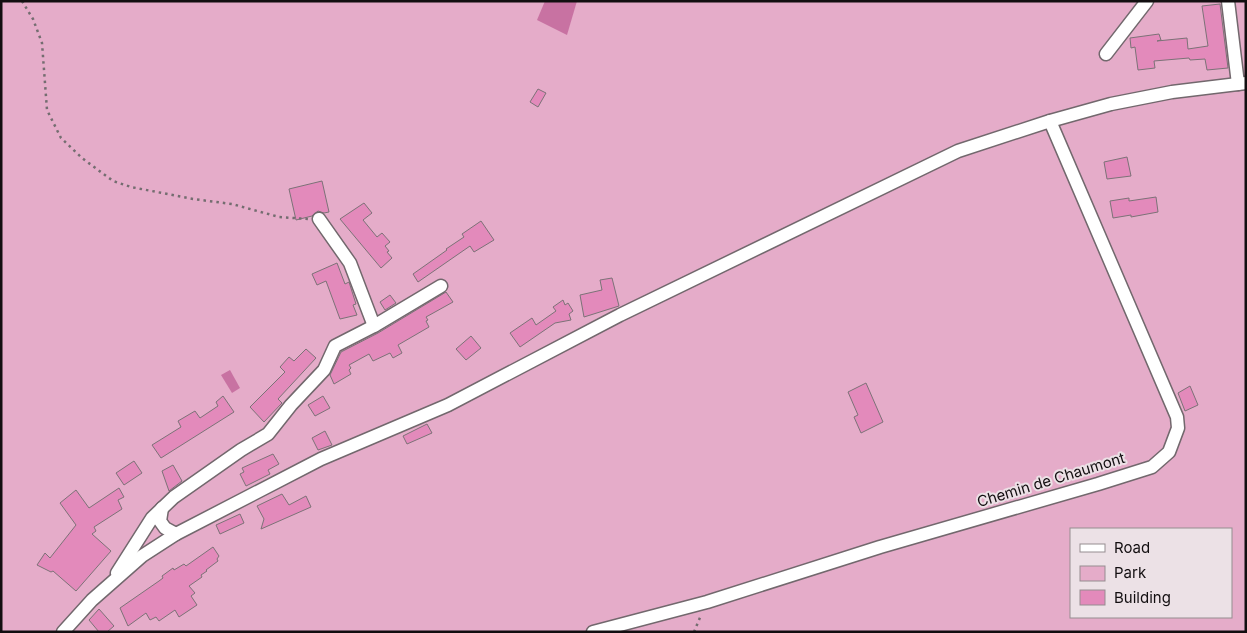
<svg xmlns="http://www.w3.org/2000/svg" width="1247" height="633" viewBox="0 0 1247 633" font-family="Inter,sans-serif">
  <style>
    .green { fill: #e5acc9; fill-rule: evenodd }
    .water { fill: #c872a2 }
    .building { fill: #e38abb; stroke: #7c7277 }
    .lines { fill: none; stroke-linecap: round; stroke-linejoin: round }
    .minor-casing { stroke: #72686d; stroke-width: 15 }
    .path { stroke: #746d70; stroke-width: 2.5; stroke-dasharray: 2.5 4; stroke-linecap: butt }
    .minor { stroke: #fff; stroke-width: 12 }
    .labels { text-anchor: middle; stroke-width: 4; stroke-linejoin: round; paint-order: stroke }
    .street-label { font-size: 15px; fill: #120e10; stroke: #ece1e6 }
  </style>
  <rect width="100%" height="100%" fill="#ece1e6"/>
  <path class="green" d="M1,1H1246V632H1ZM1071,529H1231V617H1071Z"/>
  <g class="water">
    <polygon points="545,1 577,1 567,35 537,20"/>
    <polygon points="230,370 240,388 232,393 221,375"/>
  </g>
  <g class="building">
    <polygon points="1220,4 1228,68 1207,70 1205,59 1190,60 1189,58 1154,61 1155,68 1138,70 1135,47 1131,48 1130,38 1159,34 1161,40 1157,41 1187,38 1188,49 1208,46 1202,6"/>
    <polygon points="538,89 546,93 538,107 530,102"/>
    <polygon points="1127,157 1131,176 1107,179 1104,162"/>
    <polygon points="322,181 329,212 324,213 318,211 312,216 296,220 289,189"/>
    <polygon points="1156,197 1158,212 1131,217 1131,215 1113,218 1110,201 1129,198 1129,201"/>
    <polygon points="364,203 372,213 363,220 377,237 382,233 390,242 385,246 389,251 387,252 392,258 381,268 340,219"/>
    <polygon points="481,221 494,240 474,252 470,246 418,282 413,274 447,250 446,249 464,237 462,234"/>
    <polygon points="337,263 345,284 349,282 356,304 353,305 357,315 340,319 326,281 317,285 312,274"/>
    <polygon points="612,278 619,306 584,317 580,295 602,290 600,280"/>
    <polygon points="446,292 453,302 426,317 428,320 426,321 429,327 398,345 402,353 393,358 390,353 373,361 369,354 349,365 351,368 349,370 351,374 334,384 330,375 341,352 378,333"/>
    <polygon points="390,295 396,303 385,310 380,302"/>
    <polygon points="563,300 565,305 568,303 573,311 569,314 571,320 555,323 520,347 510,333 532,318 536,325 556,311 553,307"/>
    <polygon points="471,336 481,348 466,360 456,349"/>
    <polygon points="306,349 316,358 278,399 282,403 264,422 250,407 285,372 280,367 289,357 294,361"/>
    <polygon points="866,383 883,422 861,433 854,417 858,415 848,392"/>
    <polygon points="1190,386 1198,405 1185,411 1178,393"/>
    <polygon points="223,396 234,412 161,458 152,445 181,427 178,421 195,411 200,418 218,406 216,402"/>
    <polygon points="323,396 330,408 315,416 308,405"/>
    <polygon points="427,424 432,433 407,444 403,436"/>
    <polygon points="325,431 332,445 318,450 312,438"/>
    <polygon points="273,454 279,464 268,470 270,474 246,486 240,474 244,472 242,468"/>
    <polygon points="134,461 142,473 124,485 116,473"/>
    <polygon points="173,465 182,481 169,491 162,471"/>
    <polygon points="119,488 124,497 118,500 122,509 94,527 96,531 92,534 111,551 76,591 53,571 51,572 37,565 45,553 50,558 76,525 60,503 76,490 89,508"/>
    <polygon points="282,494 289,505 306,496 311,507 261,529 264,519 257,506"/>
    <polygon points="240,514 244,523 220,534 216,525"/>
    <polygon points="213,547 219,556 217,559 218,561 206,570 207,571 201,575 202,577 189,586 195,593 191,596 197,605 179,617 175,610 159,621 156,617 150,620 146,613 128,626 120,608 159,581 163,578 162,576 173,568 174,570 184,564 186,566"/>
    <polygon points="99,609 114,626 107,632 99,632 89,620"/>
  </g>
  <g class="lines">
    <defs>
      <g id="minor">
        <polyline points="1228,1 1238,84"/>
        <polyline points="1106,54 1147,1"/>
        <polyline points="319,219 350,263 374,326"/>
        <polyline points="162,508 160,521 165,528 176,534"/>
        <polyline points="117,573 152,518 174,497 241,450 268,434 291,405 324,370 335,346 374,326 441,286"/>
        <polyline points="63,632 92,600 142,556 176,534 321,459 448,405 620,315 958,151 1050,121 1111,104 1172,92 1246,83"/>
        <polyline points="593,632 707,602 880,547 1098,484 1152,467 1169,452 1178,428 1177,417 1050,121"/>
      </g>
    </defs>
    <use href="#minor" class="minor-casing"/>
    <g class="path">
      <polyline points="22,1 33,19 42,43 47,110 61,138 82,158 113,181 131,187 193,199 232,204 279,217 308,219"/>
      <polyline points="694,632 701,615"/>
    </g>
    <use href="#minor" class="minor"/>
  </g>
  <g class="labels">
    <g class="street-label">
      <text transform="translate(1051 480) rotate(-17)" y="5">Chemin de Chaumont</text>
    </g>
  </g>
  <rect width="1247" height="633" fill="none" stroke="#120e10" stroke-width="5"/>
  <rect x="1070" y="528" width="162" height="90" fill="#ece1e6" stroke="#958d90"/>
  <rect x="1080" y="544" width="25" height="8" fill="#ffffff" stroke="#958d90"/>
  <text x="1114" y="553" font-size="15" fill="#120e10">Road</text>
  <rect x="1080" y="566" width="25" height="15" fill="#e5acc9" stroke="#958d90"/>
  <text x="1114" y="578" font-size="15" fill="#120e10">Park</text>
  <rect x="1080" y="590" width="25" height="15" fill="#e38abb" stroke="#958d90"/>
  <text x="1114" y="603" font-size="15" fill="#120e10">Building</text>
</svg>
